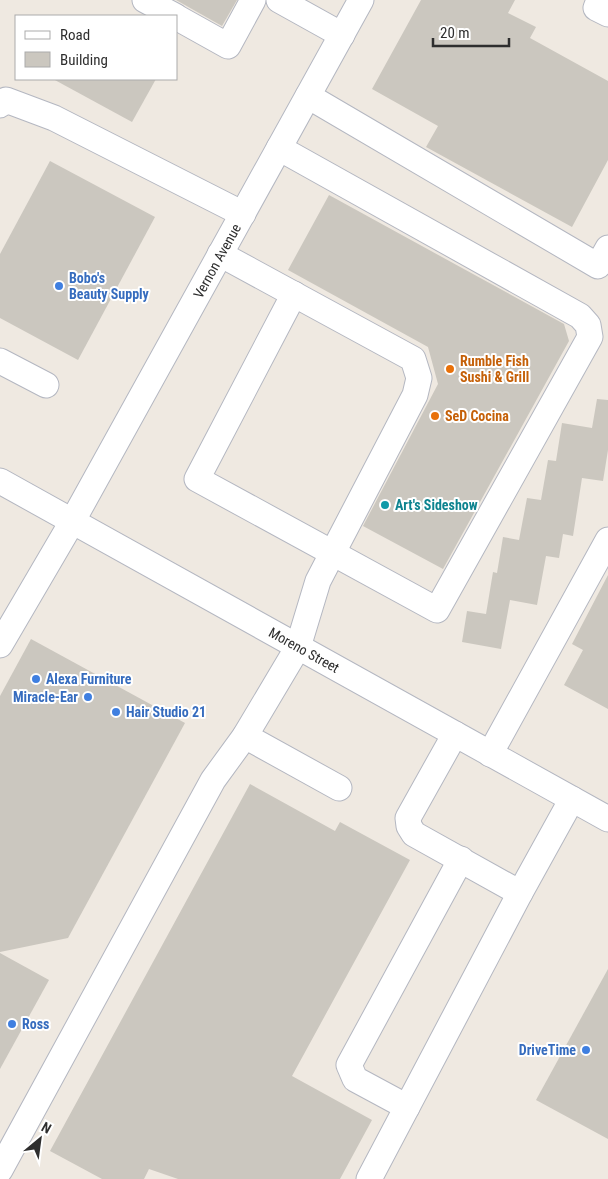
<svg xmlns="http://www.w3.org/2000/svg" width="608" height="1179" viewBox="0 0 608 1179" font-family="'Roboto Condensed',sans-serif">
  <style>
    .building { fill: #cbc7bf }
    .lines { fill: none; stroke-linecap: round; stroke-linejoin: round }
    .minor-casing { stroke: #b4b7c1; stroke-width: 27 }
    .minor { stroke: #fff; stroke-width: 25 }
    .shop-dot { fill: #3f7fe0; stroke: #fff; stroke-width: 2 }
    .food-dot { fill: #e8710a; stroke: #fff; stroke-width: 2 }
    .culture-dot { fill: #0f9aa8; stroke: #fff; stroke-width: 2 }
    .labels { text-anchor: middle; stroke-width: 4; stroke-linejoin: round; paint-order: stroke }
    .street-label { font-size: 14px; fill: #2e2e2e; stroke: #fff }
    .shop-label { font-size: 14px; font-weight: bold; fill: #366cbe; stroke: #fff; text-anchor: start }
    .food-label { font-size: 14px; font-weight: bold; fill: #c56008; stroke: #fff; text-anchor: start }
    .culture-label { font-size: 14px; font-weight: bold; fill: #0d838f; stroke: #fff; text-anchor: start }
  </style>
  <rect width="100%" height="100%" fill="#efe9e1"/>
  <g class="building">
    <polygon points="176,0 237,0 222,26"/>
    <polygon points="421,0 515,0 508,13 536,27 530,38 608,81 608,160 572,227 426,147 438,126 372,89"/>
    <polygon points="53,79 156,79 132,122"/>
    <polygon points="50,161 155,217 78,360 0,318 0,254"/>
    <polygon points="329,195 564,324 569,341 443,569 363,526 438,384 428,347 288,270"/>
    <polygon points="597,399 608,400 608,450 603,481 582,478 573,536 563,534 559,558 546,556 537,605 510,600 501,649 462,642 467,611 486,614 493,572 497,573 503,537 519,540 527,498 541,500 548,460 556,461 562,423 592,428"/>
    <polygon points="608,575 608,709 564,685 583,650 572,644"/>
    <polygon points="31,639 185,723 68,938 0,952 0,696"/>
    <polygon points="250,784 335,831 340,822 410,860 292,1076 372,1120 340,1179 178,1179 149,1169 144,1179 102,1179 50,1151"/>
    <polygon points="0,953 49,980 0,1069"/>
    <polygon points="608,969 608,1139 536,1100"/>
  </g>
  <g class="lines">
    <defs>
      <g id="minor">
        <polyline points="145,0 175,16"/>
        <polyline points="279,0 342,35"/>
        <polyline points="599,0 596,8 608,14"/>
        <polyline points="176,17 228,46 253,0"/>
        <polyline points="308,96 598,266 608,248"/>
        <polyline points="0,105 6,100 54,118 243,214"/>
        <polyline points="279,148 580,316 588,325 590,337 437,610 197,479 294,294"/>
        <polyline points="0,361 46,385"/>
        <polyline points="0,481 608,819"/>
        <polyline points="0,645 72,522 361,0"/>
        <polyline points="455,734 408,818 409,826 414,834 520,893 572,799"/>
        <polyline points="245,736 339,788"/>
        <polyline points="490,754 608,540"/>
        <polyline points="407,1107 355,1079 349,1065 461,859"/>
        <polyline points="0,1170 213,780 245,736 298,647 318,581 415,395 419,378 413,359 220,254"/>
        <polyline points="369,1179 520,893"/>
      </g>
    </defs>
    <use href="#minor" class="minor-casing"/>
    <use href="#minor" class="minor"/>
  </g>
  <g class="shop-dot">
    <circle cx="59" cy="286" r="5"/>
    <circle cx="36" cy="679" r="5"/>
    <circle cx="88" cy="697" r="5"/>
    <circle cx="116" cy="712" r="5"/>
    <circle cx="12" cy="1024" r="5"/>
    <circle cx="586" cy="1050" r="5"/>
  </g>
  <g class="food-dot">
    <circle cx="450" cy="369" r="5"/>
    <circle cx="435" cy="416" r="5"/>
  </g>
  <circle class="culture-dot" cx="385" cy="505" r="5"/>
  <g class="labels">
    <g class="street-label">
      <text transform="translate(217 261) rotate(-61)" y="5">Vernon Avenue</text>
      <text transform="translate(304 650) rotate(29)" y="5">Moreno Street</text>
    </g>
    <g class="shop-label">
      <text x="69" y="283">Bobo's<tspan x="69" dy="16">Beauty Supply</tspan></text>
      <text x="46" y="684">Alexa Furniture</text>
      <text x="78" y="702" text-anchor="end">Miracle-Ear</text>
      <text x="126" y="717">Hair Studio 21</text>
      <text x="22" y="1029">Ross</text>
      <text x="576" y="1055" text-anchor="end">DriveTime</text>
    </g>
    <g class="food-label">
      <text x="460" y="366">Rumble Fish<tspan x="460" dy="16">Sushi &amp; Grill</tspan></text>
      <text x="445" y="421">SeD Cocina</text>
    </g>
    <g class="culture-label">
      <text x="395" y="510">Art's Sideshow</text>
    </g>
  </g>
  <rect x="15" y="15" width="162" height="65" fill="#ffffff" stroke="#ababab"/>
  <rect x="25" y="31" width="25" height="8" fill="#ffffff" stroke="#ababab"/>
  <text x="60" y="40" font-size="15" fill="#2e2e2e">Road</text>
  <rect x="25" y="52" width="25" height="15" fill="#cbc7bf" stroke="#ababab"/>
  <text x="60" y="65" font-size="15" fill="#2e2e2e">Building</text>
  <g transform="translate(40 1139) rotate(29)" stroke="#ffffff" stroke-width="4" paint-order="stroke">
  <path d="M0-4L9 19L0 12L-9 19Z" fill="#2e2e2e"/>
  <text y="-8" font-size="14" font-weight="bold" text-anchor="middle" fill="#2e2e2e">N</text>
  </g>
  <path d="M433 38v8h76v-8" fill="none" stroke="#2e2e2e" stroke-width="2.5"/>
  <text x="440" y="38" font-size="15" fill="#2e2e2e" stroke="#ffffff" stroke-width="4" paint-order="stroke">20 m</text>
</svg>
